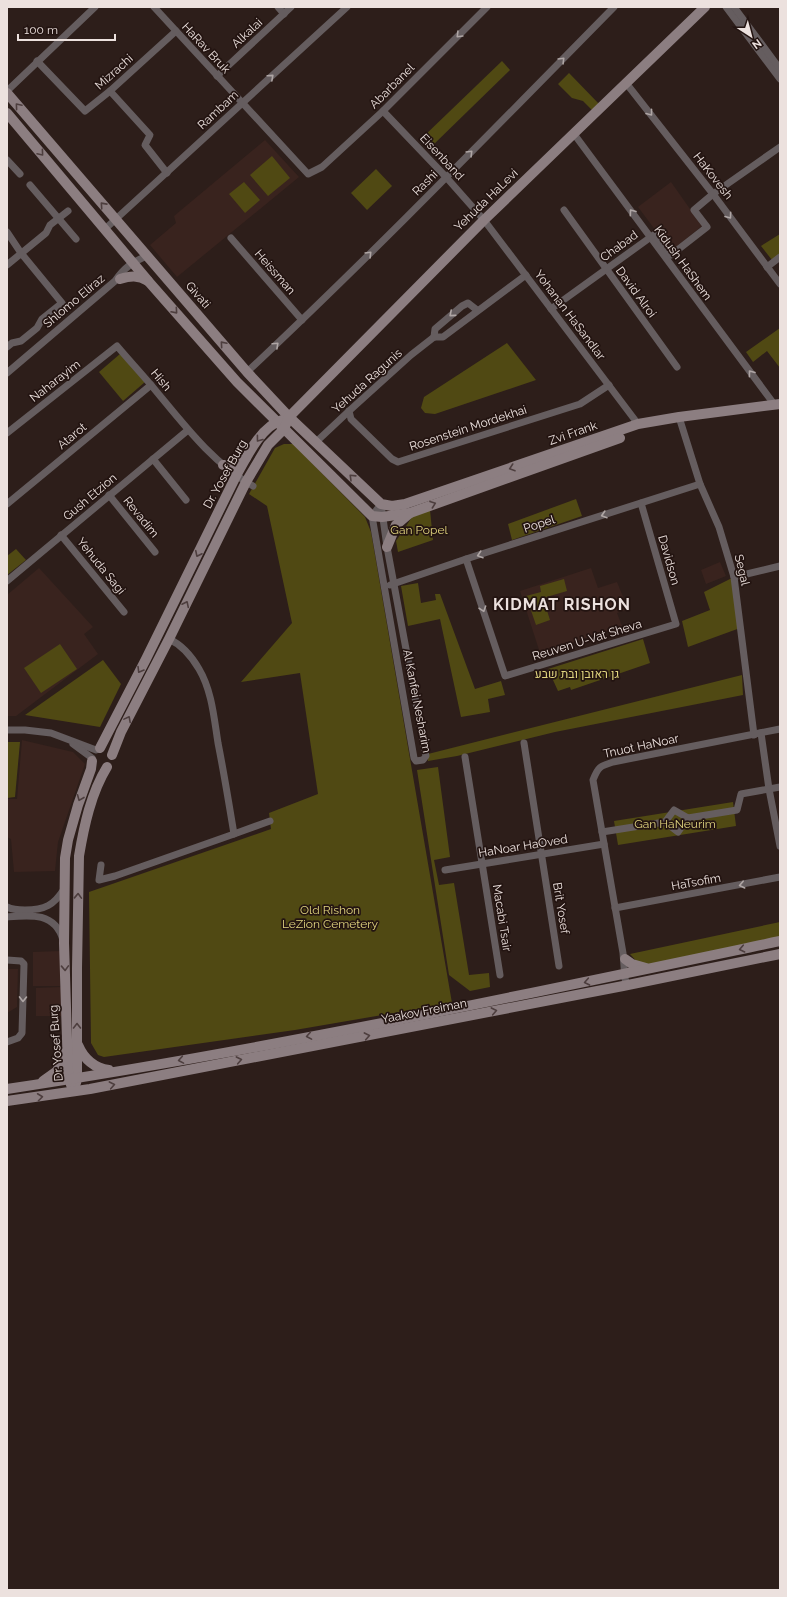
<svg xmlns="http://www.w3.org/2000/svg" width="787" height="1597" viewBox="0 0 787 1597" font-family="Raleway,Heebo,sans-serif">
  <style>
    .built { fill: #39231e }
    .green { fill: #504913 }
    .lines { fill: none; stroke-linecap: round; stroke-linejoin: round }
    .street { stroke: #655d5f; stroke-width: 7 }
    .secondary { stroke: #8c7e81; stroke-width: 10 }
    .oneway { stroke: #afa6a5 }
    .oneway2 { stroke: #4d3e3e }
    .labels { text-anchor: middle; stroke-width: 3.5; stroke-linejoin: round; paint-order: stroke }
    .street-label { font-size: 12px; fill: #ece1de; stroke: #231411 }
    .park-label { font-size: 12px; fill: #e1d57f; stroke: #231411 }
    .district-label { font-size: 16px; font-weight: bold; letter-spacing: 1px; fill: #ece1de; stroke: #231411 }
  </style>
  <rect width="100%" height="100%" fill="#2d1e1a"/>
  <g class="built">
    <polygon points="265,140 299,177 177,277 150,245 176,223 174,216"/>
    <polygon points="671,182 702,226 671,251 638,207"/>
    <polygon points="720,562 726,576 706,584 701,570"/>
    <polygon points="39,568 93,627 84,634 98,654 16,716 7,716 7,595"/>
    <polygon points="591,568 598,588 617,582 628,609 617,613 622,626 540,653 520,591"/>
    <polygon points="22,740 73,752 85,764 58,842 55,871 14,872 11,839 7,837 7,799 17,799"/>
    <polygon points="60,951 60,986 33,986 33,952"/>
    <polygon points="7,969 18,969 17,1007 7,1013"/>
    <polygon points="61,987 61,1016 36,1016 36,988"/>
  </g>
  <g class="green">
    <polygon points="502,61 510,70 431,147 422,138"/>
    <polygon points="569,73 600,105 593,111 583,101 572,98 558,84"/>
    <polygon points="272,156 290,178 268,196 250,175"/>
    <polygon points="376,169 392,186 367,210 351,193"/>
    <polygon points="244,182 260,200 245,213 229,194"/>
    <polygon points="780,234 780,254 772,260 761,246"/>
    <polygon points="780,328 780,368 767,351 753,362 746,352"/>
    <polygon points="507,343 536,380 435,414 425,413 421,408 424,397"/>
    <polygon points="120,354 145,382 123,401 99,372"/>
    <polygon points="284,444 293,444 365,517 371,532 452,1003 295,1030 104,1057 98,1055 91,1043 89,892 271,829 269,813 318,794 300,673 241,682 292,623 267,506 249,494 275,448"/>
    <polygon points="576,499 582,516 512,540 508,524"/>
    <polygon points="430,510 433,540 398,552 396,541 412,517"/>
    <polygon points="16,549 26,560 7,575 7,556"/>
    <polygon points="734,577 740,628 688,647 682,621 710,610 704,592"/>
    <polygon points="564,579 567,591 543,598 550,620 536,625 526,596 541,592 540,586"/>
    <polygon points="418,583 421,603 436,600 435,594 440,594 475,689 501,681 505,695 488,699 490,712 461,717 440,619 408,626 401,586"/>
    <polygon points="643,639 650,663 571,690 570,687 558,691 548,669"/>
    <polygon points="60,644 77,669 41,693 24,668"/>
    <polygon points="103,660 121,684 100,727 25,715"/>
    <polygon points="742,675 743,695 555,732 457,756 428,761 428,754"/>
    <polygon points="7,742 20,742 15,797 7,798"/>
    <polygon points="438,767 450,857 434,860 439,885 454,883 469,975 489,973 490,987 470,991 449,975 417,770"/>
    <polygon points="733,802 736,826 618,845 614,821"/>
    <polygon points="780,922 780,941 657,967 638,963 630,954"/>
  </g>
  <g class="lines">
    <g class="street">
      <polyline points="154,7 308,174 322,167 383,111 487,7"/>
      <polyline points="278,7 284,14"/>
      <polyline points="726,7 780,79"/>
      <polyline points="734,7 780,69"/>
      <polyline points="37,61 85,111 110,91 176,31"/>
      <polyline points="217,76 291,7"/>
      <polyline points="626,83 713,194 780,284"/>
      <polyline points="7,91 95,7"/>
      <polyline points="110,91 150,135 145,145 167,173"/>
      <polyline points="383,111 446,177 484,220 638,424"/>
      <polyline points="574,134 774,404"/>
      <polyline points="7,160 20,174"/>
      <polyline points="30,185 76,239"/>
      <polyline points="564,210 677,367"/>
      <polyline points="105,229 347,7"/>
      <polyline points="7,232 21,253 62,303 42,319 37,328 21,341 12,343 7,347"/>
      <polyline points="231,238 302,320"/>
      <polyline points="7,265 46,233 50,225 68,211"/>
      <polyline points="767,267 780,257"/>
      <polyline points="551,309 655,234 671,255 707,227 694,210 713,194 780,147"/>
      <polyline points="434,337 435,329 462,306 468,303 477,310"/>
      <path d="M247,372C373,254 493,130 614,7"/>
      <path d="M7,373L115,281C124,268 132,262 147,256"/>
      <polyline points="349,411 351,419 392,459 398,462 580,404 609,385"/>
      <polyline points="679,417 700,484 719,527 734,577 754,735"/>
      <path d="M7,433L117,346C128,359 140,372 151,385C182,422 211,462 253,486"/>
      <polyline points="316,442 349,411 411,355 434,337 443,337 526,275"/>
      <polyline points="153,459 186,500"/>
      <polyline points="109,495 155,552"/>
      <polyline points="7,504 151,385"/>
      <polygon points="381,504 387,547 425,751 426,756 423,760 416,761 414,758 372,516"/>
      <polyline points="61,535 124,612"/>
      <polyline points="466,559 505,676 676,624 641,503"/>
      <polyline points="734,577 780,566"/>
      <polyline points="7,581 188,430"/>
      <polyline points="390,585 466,559 700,484"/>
      <polyline points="7,730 25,730 51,733 96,750"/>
      <polyline points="761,733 769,789 780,846"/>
      <polyline points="524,743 559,966"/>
      <polyline points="73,744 92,758"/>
      <polyline points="465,757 500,975"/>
      <polyline points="665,822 678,832 688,818"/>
      <polyline points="602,832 665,822 674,810 688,818 737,810 741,794 780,787"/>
      <polyline points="234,834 270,821"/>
      <path d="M101,865L99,880L115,876L234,834C229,804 224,773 218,743C214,718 212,691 199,669C192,657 182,645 169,639"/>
      <polyline points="445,870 604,844"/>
      <path d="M7,907C13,910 18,910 25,910C45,910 54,905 64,889"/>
      <polyline points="615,908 780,877"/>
      <path d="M7,917C30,915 55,912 63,940"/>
      <polyline points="7,960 21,961 24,964 22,1033 18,1038 7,1042"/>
      <path d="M628,985L625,979L623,953L593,780C598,767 600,766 613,762L780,729"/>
    </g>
    <g class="secondary">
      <polyline points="7,93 247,372 289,417 381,504 392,506 405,504 638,424 679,417 780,404"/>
      <polyline points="7,113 149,282 237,382 372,516 382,517 410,513 620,438"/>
      <path d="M120,279C130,276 138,275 148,281"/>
      <polyline points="223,465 236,465 246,458"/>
      <polyline points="387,547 396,525 410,513"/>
      <path d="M100,748L146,659L236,476C246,458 261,426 282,420"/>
      <polyline points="112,755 121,732 169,639 246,482 268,445 284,429 289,417 484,220 705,7"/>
      <polyline points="625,959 632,964 646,968"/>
      <path d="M78,1045C84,1059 94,1068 109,1070"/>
      <polyline points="43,1081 57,1071 65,1053"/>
      <path d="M76,1083L77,1078V968L79,856C84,826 91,793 107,767"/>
      <polyline points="71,1085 68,1071 64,943 65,858 68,840 78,805 91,769 92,761"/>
      <path d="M7,1089C266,1050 523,995 780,941"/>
      <polyline points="7,1101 90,1089 623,986 780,954"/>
    </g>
  </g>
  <defs><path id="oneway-chevron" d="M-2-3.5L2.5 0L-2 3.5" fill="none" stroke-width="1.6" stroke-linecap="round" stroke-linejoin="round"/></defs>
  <g class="oneway">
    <use href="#oneway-chevron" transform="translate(459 35) rotate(135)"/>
    <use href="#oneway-chevron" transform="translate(562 60) rotate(-45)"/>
    <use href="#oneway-chevron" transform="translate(271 77) rotate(-42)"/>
    <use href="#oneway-chevron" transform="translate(650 113) rotate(52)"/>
    <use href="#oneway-chevron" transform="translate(470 153) rotate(-45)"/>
    <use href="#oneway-chevron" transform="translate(632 212) rotate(-126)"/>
    <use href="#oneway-chevron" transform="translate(729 216) rotate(54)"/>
    <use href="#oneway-chevron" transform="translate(369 254) rotate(-45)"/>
    <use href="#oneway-chevron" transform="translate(452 314) rotate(139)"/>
    <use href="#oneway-chevron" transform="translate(276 345) rotate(-43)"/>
    <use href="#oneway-chevron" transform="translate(751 373) rotate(-127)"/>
    <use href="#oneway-chevron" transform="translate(604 515) rotate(163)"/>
    <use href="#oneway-chevron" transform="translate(480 555) rotate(162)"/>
    <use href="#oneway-chevron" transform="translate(483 609) rotate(71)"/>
    <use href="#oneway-chevron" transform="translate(742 885) rotate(167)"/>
    <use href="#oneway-chevron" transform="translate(23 999) rotate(91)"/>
  </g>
  <g class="oneway2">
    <use href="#oneway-chevron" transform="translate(18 106) rotate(-130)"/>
    <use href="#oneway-chevron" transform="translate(41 153) rotate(50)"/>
    <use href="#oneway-chevron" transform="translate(103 205) rotate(-132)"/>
    <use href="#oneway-chevron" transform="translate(175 311) rotate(49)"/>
    <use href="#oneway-chevron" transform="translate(223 344) rotate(-131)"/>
    <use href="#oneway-chevron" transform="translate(259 439) rotate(127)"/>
    <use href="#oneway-chevron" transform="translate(512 468) rotate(161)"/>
    <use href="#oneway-chevron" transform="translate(352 477) rotate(-136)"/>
    <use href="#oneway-chevron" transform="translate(433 504) rotate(-20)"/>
    <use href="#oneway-chevron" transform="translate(198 554) rotate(116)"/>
    <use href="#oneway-chevron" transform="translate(186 604) rotate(-64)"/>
    <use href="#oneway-chevron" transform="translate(140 670) rotate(121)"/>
    <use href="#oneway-chevron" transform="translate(128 719) rotate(-62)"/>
    <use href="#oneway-chevron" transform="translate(80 798) rotate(112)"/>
    <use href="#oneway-chevron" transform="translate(78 896) rotate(-88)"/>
    <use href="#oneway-chevron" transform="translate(742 949) rotate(168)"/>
    <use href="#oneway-chevron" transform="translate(65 968) rotate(88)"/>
    <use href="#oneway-chevron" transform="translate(587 982) rotate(169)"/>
    <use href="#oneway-chevron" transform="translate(494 1011) rotate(-11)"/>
    <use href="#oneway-chevron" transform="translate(77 1026) rotate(-90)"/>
    <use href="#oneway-chevron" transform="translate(309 1036) rotate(170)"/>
    <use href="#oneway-chevron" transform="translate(367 1036) rotate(-11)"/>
    <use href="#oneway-chevron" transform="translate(181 1060) rotate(170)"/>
    <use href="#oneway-chevron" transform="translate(239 1060) rotate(-11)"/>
    <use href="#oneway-chevron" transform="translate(112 1085) rotate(-11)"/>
    <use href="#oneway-chevron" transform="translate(40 1097) rotate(-7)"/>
  </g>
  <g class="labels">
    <g class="street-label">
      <text transform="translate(247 33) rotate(-43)" y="4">Alkalai</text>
      <text transform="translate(206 48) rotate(47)" y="4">HaRav Bruk</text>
      <text transform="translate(114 72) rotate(-42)" y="4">Mizrachi</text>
      <text transform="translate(392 86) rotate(-45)" y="4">Abarbanel</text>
      <text transform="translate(218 110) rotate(-43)" y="4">Rambam</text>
      <text transform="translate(442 157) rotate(47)" y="4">Eisenband</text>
      <text transform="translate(713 176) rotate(52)" y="4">HaKovesh</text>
      <text transform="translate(425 183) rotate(-45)" y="4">Rashi</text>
      <text transform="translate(486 200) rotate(-44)" y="4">Yehuda HaLevi</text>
      <text transform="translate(619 246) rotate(-36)" y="4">Chabad</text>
      <text transform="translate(683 263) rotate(54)" y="4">Kidush HaShem</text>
      <text transform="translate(275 272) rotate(49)" y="4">Heissman</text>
      <text transform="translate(636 292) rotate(54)" y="4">David Alroi</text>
      <text transform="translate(198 295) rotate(49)" y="4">Givati</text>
      <text transform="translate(74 301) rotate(-40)" y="4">Shlomo Eliraz</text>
      <text transform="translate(570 315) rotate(53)" y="4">Yohanan HaSandlar</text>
      <text transform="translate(161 380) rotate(50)" y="4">Hish</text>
      <text transform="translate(55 381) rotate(-38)" y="4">Naharayim</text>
      <text transform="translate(367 381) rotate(-42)" y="4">Yehuda Ragunis</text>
      <text transform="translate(468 428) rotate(-18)" y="4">Rosenstein Mordekhai</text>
      <text transform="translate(573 433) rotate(-19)" y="4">Zvi Frank</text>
      <text transform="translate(72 436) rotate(-40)" y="4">Atarot</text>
      <text transform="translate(225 474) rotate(-61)" y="4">Dr. Yosef Burg</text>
      <text transform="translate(90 497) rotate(-40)" y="4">Gush Etzion</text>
      <text transform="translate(141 517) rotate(51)" y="4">Revadim</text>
      <text transform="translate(539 524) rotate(-18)" y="4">Popel</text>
      <text transform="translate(669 560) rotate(74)" y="4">Davidson</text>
      <text transform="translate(101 566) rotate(51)" y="4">Yehuda Sagi</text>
      <text transform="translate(742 570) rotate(77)" y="4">Segal</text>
      <text transform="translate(587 640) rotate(-17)" y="4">Reuven U-Vat Sheva</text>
      <text transform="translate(417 701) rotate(79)" y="4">Al Kanfei Nesharim</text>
      <text transform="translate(641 746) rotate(-12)" y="4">Tnuot HaNoar</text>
      <text transform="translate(523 846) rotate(-9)" y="4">HaNoar HaOved</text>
      <text transform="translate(696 882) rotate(-10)" y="4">HaTsofim</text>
      <text transform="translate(561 908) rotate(81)" y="4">Brit Yosef</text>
      <text transform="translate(502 918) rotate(81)" y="4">Macabi Tsair</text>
      <text transform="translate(424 1011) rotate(-11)" y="4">Yaakov Freiman</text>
      <text transform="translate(56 1043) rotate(-94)" y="4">Dr. Yosef Burg</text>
    </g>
    <g class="park-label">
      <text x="419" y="534">Gan Popel</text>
      <text x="577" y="678">גן ראובן ובת שבע</text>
      <text x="675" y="828">Gan HaNeurim</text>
      <text x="330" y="914">Old Rishon<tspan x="330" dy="14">LeZion Cemetery</tspan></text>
    </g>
    <g class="district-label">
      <text x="562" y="610">KIDMAT RISHON</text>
    </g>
  </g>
  <rect width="787" height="1597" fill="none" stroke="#ece1de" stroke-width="16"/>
  <g transform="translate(751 36) rotate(144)" stroke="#231411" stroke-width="3" paint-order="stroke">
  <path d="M0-3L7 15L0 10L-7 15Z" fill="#ece1de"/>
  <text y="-6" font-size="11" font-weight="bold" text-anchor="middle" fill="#ece1de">N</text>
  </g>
  <path d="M18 34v6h97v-6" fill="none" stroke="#ece1de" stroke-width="2"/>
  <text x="24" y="34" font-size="12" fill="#ece1de" stroke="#231411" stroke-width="3" paint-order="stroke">100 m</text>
</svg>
